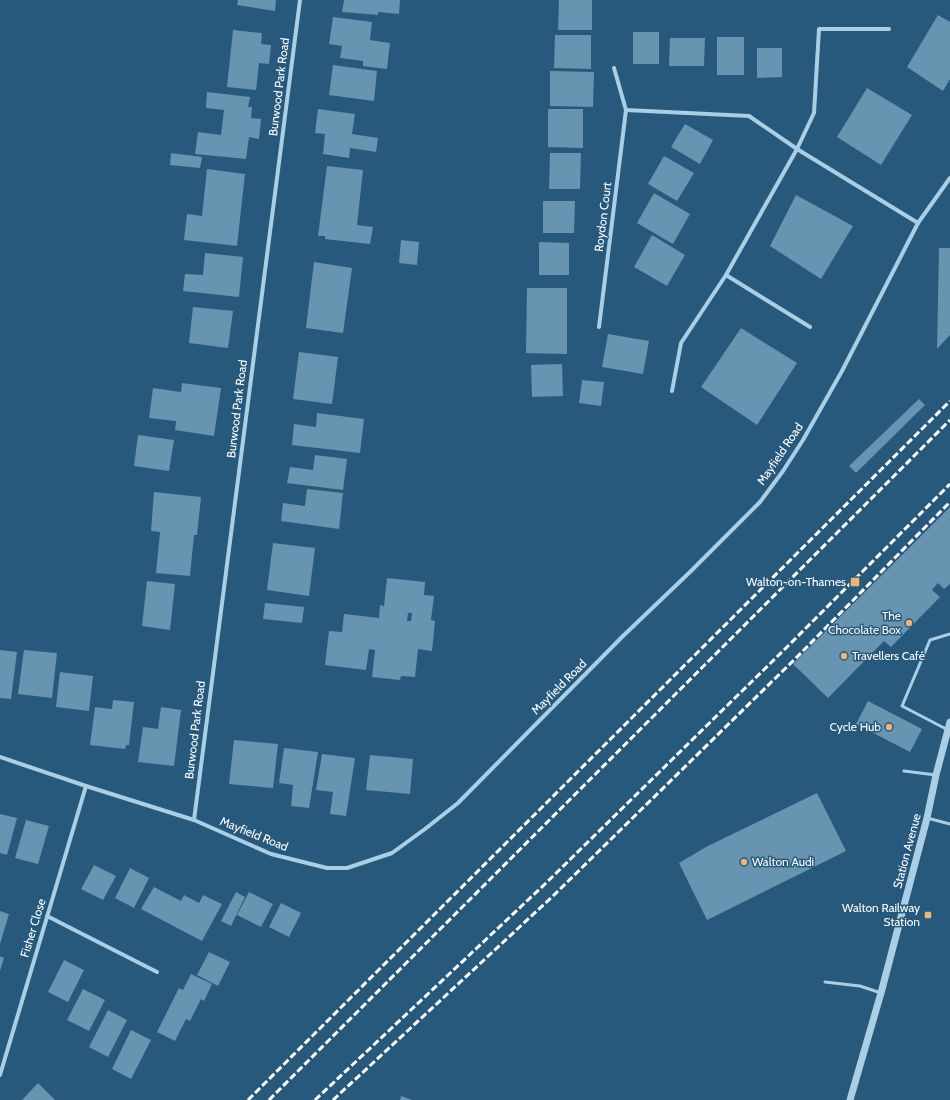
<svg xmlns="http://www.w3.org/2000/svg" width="950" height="1100" viewBox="0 0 950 1100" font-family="Cabin,sans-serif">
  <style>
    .building { fill: #6694b1; fill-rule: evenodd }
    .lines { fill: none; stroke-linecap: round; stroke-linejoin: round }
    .service { stroke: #aacee4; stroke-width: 3 }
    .minor { stroke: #aacee4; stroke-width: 4 }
    .tertiary { stroke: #aacee4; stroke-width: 7 }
    .rail { stroke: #fff; stroke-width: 3; stroke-dasharray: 7 3; stroke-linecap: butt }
    .poi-dot { fill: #edb570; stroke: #26597c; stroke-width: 1.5 }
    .labels { text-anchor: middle; stroke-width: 3; stroke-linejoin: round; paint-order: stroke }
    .street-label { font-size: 12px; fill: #fff; stroke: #26597c }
    .poi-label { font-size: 12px; fill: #fff; stroke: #26597c; text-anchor: end }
  </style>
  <rect width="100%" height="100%" fill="#26597c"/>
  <g class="building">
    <polygon points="238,0 276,0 275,11 237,5"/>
    <polygon points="344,0 400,0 399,14 378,12 378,15 342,12"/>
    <polygon points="559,0 592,0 592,30 558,30"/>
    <polygon points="938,15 950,22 950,79 943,91 907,67"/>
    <polygon points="333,17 372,22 370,40 390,43 387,69 363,66 363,61 340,58 342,46 329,44"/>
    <polygon points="233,30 262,33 261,44 271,45 269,64 259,63 256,90 227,87"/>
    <rect x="633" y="32" width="26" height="32"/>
    <polygon points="555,35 591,35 591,69 554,68"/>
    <rect x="717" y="37" width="27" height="38"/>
    <polygon points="670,38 705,38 704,66 669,66"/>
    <polygon points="757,48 782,48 782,77 757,78"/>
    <polygon points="333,65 377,71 374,101 329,95"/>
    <polygon points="550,71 594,72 593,107 550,106"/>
    <polygon points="867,88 912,115 881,165 837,137"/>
    <polygon points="207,92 250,97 248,107 252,107 251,118 261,119 259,139 249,137 246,159 195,154 198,132 221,135 224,110 206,108"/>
    <polygon points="318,109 355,114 352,134 378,138 376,152 350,148 349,158 323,154 325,134 315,133"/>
    <polygon points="548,109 583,109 583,148 548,147"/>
    <polygon points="685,124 713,140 700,164 671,147"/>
    <polygon points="171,153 202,157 200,168 170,165"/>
    <polygon points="550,153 581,153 580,189 549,189"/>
    <polygon points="664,156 694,173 677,201 648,184"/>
    <polygon points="327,166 363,170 357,225 373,227 370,244 325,239 325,236 318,236"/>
    <polygon points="207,169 245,174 237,246 184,240 187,214 202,216"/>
    <polygon points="654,193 690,214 673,244 637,223"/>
    <polygon points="796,195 853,226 821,279 770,246"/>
    <polygon points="543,201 575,201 574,233 543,233"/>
    <polygon points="652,235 685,255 667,286 634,267"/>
    <polygon points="401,240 419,242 417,265 399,263"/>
    <polygon points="539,242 569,243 569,275 539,275"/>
    <polygon points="939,248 950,248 950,335 937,349"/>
    <polygon points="205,253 243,257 239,297 183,291 185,274 203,275"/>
    <polygon points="314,262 352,268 343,333 306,328"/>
    <polygon points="527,288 567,288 567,354 526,353"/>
    <polygon points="193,307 233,311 228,348 189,343"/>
    <polygon points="741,328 797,363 757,425 701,387"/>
    <polygon points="608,334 649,341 643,374 602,367"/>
    <polygon points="299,352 338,357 332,404 293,399"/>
    <polygon points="562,364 563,396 532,397 531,365"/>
    <polygon points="582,380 604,382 601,406 579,403"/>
    <polygon points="182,383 221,388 214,436 175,430 176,421 149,418 153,388 181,392"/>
    <polygon points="919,399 925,405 856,473 849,466"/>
    <polygon points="317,413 364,419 360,453 292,445 294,424 316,427"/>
    <polygon points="138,435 174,440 169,471 134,466"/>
    <polygon points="315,455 347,459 343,490 287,483 290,467 313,470"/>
    <polygon points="307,489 343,493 339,529 281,521 283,503 305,506"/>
    <polygon points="154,492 201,497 197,535 194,535 190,576 156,573 160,532 151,531"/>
    <polygon points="950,507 950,584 944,589 938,583 932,590 940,597 891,647 884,641 828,698 793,664"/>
    <polygon points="273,543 315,548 309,596 267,590"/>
    <path d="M387,578L425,582L424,595L434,596L431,620L435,621L432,651L418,649L415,677L401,676L400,680L372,677L375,650L369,649L366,670L325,665L329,631L342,632L344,614L379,618L380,605L384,606ZM408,613H412L411,621H407Z"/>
    <polygon points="147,581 175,584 170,630 142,626"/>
    <polygon points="265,603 304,607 302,623 263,619"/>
    <polygon points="0,650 17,652 11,699 0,698"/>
    <polygon points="24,650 57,653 52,698 18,694"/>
    <polygon points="60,672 93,676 89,711 56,707"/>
    <polygon points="113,700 134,702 129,745 126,745 125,749 90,745 95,707 112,709"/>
    <polygon points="868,701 922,729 910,752 856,724"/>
    <polygon points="161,707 181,710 174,766 138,762 143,727 158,729"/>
    <polygon points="234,740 278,744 273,788 229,784"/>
    <polygon points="284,748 318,752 309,808 291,806 293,785 279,783"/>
    <polygon points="322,754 355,758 346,816 330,814 333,792 316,790"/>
    <polygon points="370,755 413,759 410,794 366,790"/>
    <polygon points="817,793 846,851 707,920 679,863 706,847"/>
    <polygon points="0,814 17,818 7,855 0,853"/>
    <polygon points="26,820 49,826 38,864 15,858"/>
    <polygon points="94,865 116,876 103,900 81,889"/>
    <polygon points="130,868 149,878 134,908 115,898"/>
    <polygon points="154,887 181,901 184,895 199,903 203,895 222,904 202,941 141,909"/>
    <polygon points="236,892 245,897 231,926 221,921"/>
    <polygon points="249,892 273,904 261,927 237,915"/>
    <polygon points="281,903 301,913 289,937 269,927"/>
    <polygon points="0,911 9,914 0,944"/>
    <polygon points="209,952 230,962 218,986 197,975"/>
    <polygon points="0,956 4,958 0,971"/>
    <polygon points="64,960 84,970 68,1002 48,992"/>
    <polygon points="191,974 212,984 204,1001 201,999 190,1021 186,1019 175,1041 157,1032 179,988 183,990"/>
    <polygon points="83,989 105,1000 89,1031 67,1020"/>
    <polygon points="108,1010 127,1020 108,1057 89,1047"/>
    <polygon points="131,1030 151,1040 131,1079 112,1069"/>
    <polygon points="38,1083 55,1100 22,1100"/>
    <polygon points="401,1096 412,1100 400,1100"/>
  </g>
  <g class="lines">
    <g class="service">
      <polyline points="948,730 902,706 930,640 950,634"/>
      <polyline points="904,771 936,775"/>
      <polyline points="927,818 950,824"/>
      <polyline points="825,982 860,986 881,993"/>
    </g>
    <g class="minor">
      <polyline points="889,29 819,29 814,113 797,149 918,223"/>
      <polyline points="626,110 749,116 797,149 726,275 681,343 672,391"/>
      <polyline points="726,275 810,327"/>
      <polyline points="599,327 626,110 614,68"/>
      <polyline points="0,757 86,786 194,820 271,854 327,868 347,868 392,853 425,829 458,803 623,636 690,572 760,502 783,471 803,440 842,371 918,223 950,178"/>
      <polyline points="194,820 300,0"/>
      <polyline points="47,916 157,972"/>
      <polyline points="0,1075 86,786"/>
    </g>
    <polyline class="tertiary" points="850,1100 881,993 927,818 936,775 950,722"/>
    <g class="rail">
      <polyline points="248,1100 950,401"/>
      <polyline points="269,1100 950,420"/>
      <polyline points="315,1100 545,884 787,647 950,484"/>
      <polyline points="333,1100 553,896 797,657 950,502"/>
    </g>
  </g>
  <g class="poi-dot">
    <rect x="850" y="577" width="10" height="10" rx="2"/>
    <circle cx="909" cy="623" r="4"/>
    <circle cx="844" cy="656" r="4"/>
    <circle cx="889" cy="727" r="4"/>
    <circle cx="744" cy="862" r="4"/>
    <rect x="924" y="911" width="8" height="8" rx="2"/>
  </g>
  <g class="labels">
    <g class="street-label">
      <text transform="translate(279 87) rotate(-83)" y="4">Burwood Park Road</text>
      <text transform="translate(603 217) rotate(-83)" y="4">Roydon Court</text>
      <text transform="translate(237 409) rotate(-83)" y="4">Burwood Park Road</text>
      <text transform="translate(780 454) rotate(-56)" y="4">Mayfield Road</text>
      <text transform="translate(559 687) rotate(-45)" y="4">Mayfield Road</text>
      <text transform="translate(195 730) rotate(-83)" y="4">Burwood Park Road</text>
      <text transform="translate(254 834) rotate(22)" y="4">Mayfield Road</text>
      <text transform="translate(907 851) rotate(-75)" y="4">Station Avenue</text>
      <text transform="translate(33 928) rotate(-73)" y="4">Fisher Close</text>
    </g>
    <g class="poi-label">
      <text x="846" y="586">Walton-on-Thames</text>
      <text x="901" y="620">The<tspan x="901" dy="14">Chocolate Box</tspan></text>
      <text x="852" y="660" text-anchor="start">Travellers Café</text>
      <text x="881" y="731">Cycle Hub</text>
      <text x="752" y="866" text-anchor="start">Walton Audi</text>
      <text x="920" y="912">Walton Railway<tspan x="920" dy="14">Station</tspan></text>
    </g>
  </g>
</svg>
